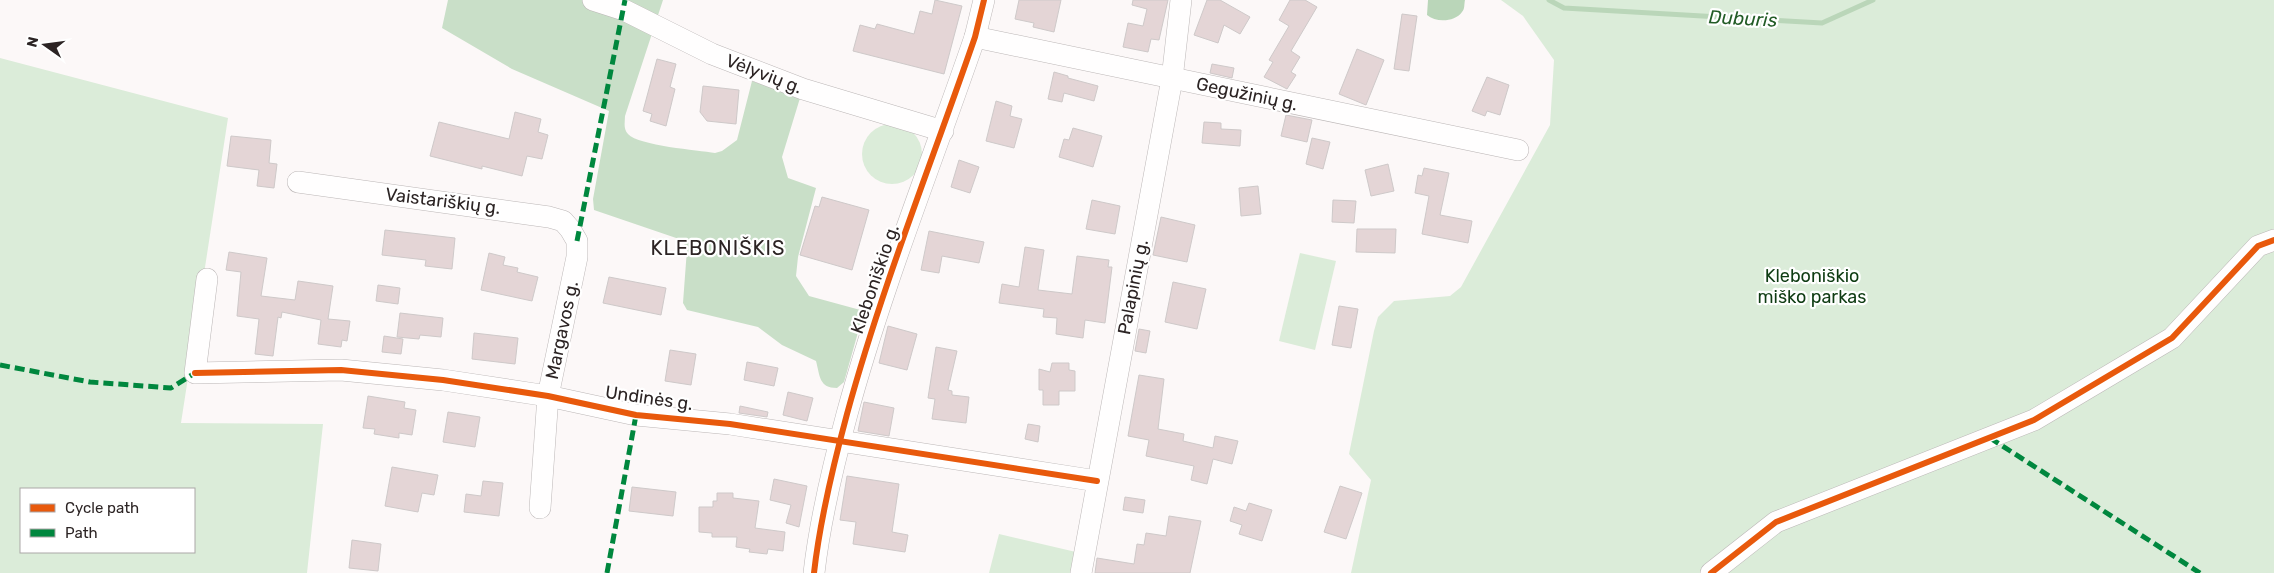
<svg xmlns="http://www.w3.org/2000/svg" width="2274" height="573" viewBox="0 0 2274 573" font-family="Rubik,sans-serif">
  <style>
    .green { fill: #dbecd9; fill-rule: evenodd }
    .forest { fill: #c9dfc8 }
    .water { fill: #bad6b9 }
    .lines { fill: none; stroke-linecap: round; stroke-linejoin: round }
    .stream { stroke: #bad6b9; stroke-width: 5 }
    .building { fill: #e4d5d6; stroke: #cec9c9 }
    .minor-casing { stroke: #bcb7b7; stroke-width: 22 }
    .minor { stroke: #fffefe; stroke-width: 21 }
    .quiet { stroke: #00873e; stroke-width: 5; stroke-dasharray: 10 5; stroke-linecap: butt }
    .cycleway-casing { stroke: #fff; stroke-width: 9 }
    .cycleway { stroke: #e8590c; stroke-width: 6 }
    .labels { text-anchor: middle; stroke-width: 4.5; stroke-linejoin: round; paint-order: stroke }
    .street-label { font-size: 18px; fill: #2c2424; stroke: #fff }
    .park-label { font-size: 18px; fill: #0f3c13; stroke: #fff }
    .water-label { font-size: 19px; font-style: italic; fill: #225c26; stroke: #fff }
    .quarter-label { font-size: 20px; letter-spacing: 1px; fill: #2c2424; stroke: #fff }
  </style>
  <rect width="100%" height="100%" fill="#fcf8f8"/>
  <g class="green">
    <polygon points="1501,0 2274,0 2274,573 1351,573 1371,480 1349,454 1374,331 1378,317 1394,301 1450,296 1461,287 1550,125 1554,60 1523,16"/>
    <path d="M0,58L228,118L181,423L323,424L307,573H0ZM21,489H194V552H21Z"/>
    <circle cx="892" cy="154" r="30"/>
    <polygon points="1300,253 1336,261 1315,350 1279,341"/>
    <polygon points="999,534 1076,552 1072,573 989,573"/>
  </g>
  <path class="forest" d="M448,0H663L625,116C625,122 623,129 628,134C639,146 698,150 715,153L722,151L737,140L752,81L800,98L782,157L788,178L816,188L798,257L796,276L809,296L864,311L844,382L837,388C819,388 820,376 816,361L782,345L758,327L687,310L683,303L687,249L682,240L594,210L593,199L609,111L512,69L442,28Z"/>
  <path class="water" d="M1428,0H1465C1464,4 1465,9 1462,12C1455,22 1436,23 1427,15Z"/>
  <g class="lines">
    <polyline class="stream" points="1549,0 1564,8 1822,23 1873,0"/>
  </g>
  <g class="building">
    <polygon points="935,0 962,6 944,74 853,51 860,25 875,29 877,24 914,34 920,11 932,14"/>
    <polygon points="1019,0 1061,0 1054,32 1033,27 1034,23 1015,19"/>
    <polygon points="1133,0 1168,0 1159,40 1151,39 1148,52 1123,47 1128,23 1143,26 1147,9 1132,5"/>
    <polygon points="1207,0 1220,0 1250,17 1240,34 1224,25 1218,43 1194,35"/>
    <polygon points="1290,0 1305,0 1317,7 1291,51 1300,57 1291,72 1296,75 1287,89 1264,77 1273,62 1269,60 1289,26 1279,20"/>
    <polygon points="1402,14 1417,16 1409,71 1394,69"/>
    <polygon points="1357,49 1384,60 1366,105 1339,94"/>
    <polygon points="657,59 676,64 670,87 675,89 666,126 650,121 652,114 643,111"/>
    <polygon points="1212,64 1234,68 1232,78 1210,73"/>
    <polygon points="1054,72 1068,76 1068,78 1098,86 1094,101 1064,93 1062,102 1048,99"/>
    <polygon points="1487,77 1509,85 1500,115 1487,111 1485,116 1472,111"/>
    <polygon points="703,86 739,90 736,124 707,121 700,112"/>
    <polygon points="996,101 1012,106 1010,116 1022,119 1014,148 986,141"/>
    <polygon points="515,112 541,119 538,132 548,135 542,159 527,156 522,176 482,166 482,169 430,156 439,122 509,139"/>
    <polygon points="1286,115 1312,120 1307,142 1281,136"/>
    <polygon points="1204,122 1221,123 1221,129 1241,130 1240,146 1202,143"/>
    <polygon points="1073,128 1102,136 1093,167 1059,157 1064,139 1069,140"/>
    <polygon points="231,136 271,140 269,163 277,164 274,188 257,186 259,170 227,166"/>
    <polygon points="1312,138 1330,142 1323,169 1306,164"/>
    <polygon points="959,160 979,167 970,193 951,187"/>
    <polygon points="1388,164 1394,191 1371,196 1365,170"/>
    <polygon points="1424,168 1449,173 1440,215 1472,221 1468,243 1422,234 1429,196 1415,193 1418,175 1422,176"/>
    <polygon points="1258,186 1261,214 1241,216 1239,188"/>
    <polygon points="822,197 869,210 852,270 800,255 815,206 819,207"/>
    <polygon points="1092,200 1120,206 1115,234 1086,229"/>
    <polygon points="1333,200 1356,201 1354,223 1332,222"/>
    <polygon points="1161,217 1195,225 1187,262 1153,255"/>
    <polygon points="1357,229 1396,229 1395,253 1356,252"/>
    <polygon points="385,230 455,238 452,269 425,266 426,260 382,255"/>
    <polygon points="929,231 984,242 979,263 942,256 939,273 921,270"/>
    <polygon points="1025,247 1044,250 1038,290 1072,294 1077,256 1109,260 1108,267 1112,267 1105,323 1085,320 1083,338 1056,334 1057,318 1043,317 1044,309 999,303 1002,284 1019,287"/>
    <polygon points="229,252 267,258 261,296 295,300 298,281 333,286 328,319 350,321 347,341 342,340 341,347 318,344 321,320 282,312 281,318 278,317 273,356 255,354 259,319 237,316 241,272 226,270"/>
    <polygon points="489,253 505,257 503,265 518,268 517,272 538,277 532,301 481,290"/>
    <polygon points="609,277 666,288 661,315 603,303"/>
    <polygon points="1173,282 1206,289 1197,329 1165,322"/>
    <polygon points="378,285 400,288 398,304 376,301"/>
    <polygon points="1339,306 1358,309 1351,348 1332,345"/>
    <polygon points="400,313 443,318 441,337 420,335 419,339 397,337"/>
    <polygon points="888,326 917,334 907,370 879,363"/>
    <polygon points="1139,329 1150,331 1146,353 1135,351"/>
    <polygon points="474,333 518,338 515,364 472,359"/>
    <polygon points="384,336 403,339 401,354 382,352"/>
    <polygon points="936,347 957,351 948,390 952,391 952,395 969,397 966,423 932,419 935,399 928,398"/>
    <polygon points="670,350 696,354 691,385 665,381"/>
    <polygon points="747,362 778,368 774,386 744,380"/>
    <polygon points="1052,363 1069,363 1069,370 1075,371 1075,391 1059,391 1059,405 1043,405 1043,390 1039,390 1039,369 1050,372"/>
    <polygon points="1139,375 1164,379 1158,429 1184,434 1183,441 1213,448 1215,436 1238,441 1232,464 1213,459 1207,484 1191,480 1194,466 1146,456 1149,440 1128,436"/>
    <polygon points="788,392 813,398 807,421 783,415"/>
    <polygon points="368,396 405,402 404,408 416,410 412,435 399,433 399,438 374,434 375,429 363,428"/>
    <polygon points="864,402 894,408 889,436 858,431"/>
    <polygon points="740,406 768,412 767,417 739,413"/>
    <polygon points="448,412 480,417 475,447 443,442"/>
    <polygon points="1028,424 1040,426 1038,442 1025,439"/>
    <polygon points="392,467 438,475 434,495 422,493 418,512 385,506"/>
    <polygon points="847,476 899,484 892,532 908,535 905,552 853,544 856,522 840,520"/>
    <polygon points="774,479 807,486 799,527 786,523 791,505 770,500"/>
    <polygon points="483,481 503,483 499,516 464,512 466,494 481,496"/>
    <polygon points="1340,486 1362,493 1346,539 1324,532"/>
    <polygon points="632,487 676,492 673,516 629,511"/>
    <polygon points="717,493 733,493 733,498 759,501 755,528 785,532 783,551 768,549 767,554 749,552 750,549 736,547 737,537 712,537 712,533 699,532 699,507 713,507 713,501 717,501"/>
    <polygon points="1125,497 1145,500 1143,513 1123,510"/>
    <polygon points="1249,503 1272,510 1262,541 1239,534 1242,525 1230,521 1234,507 1246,511"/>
    <polygon points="1169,516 1201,521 1190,573 1095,573 1097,558 1134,564 1137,544 1144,545 1146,533 1166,536"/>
    <polygon points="352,540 381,544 378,571 349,568"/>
  </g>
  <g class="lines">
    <defs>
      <g id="minor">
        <polyline points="593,0 624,10 712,54 803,89 943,131"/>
        <polyline points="975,37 1518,150"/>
        <polyline points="298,182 549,217 563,221 570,229 577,241 577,257 548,396 540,508"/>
        <polyline points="207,279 195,373 341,370 443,380 548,396 636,415 730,424 1097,481"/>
        <path d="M814,573C820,519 833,466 847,414C882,286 932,162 975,37L984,0"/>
        <polyline points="1081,573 1172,79 1181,0"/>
        <polyline points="1711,573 1776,522 2034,420 2172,338 2258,246 2274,240"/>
      </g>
    </defs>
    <use href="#minor" class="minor-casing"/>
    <use href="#minor" class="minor"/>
    <g class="quiet">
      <polyline points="577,241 625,0"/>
      <polyline points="0,365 90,382 171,388 195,373"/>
      <polyline points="1990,438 2200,573"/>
      <polyline points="607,573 636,415"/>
    </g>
    <defs>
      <g id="cycleway">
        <polyline points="195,373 341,370 443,380 548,396 636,415 730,424 1097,481"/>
        <path d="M814,573C820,519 833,466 847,414C882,286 932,162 975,37L984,0"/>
        <polyline points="1711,573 1776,522 2034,420 2172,338 2258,246 2274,240"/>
      </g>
    </defs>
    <use href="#cycleway" class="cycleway-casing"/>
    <use href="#cycleway" class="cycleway"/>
  </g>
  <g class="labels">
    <g class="street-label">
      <text transform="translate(764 74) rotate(21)" y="6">Vėlyvių g.</text>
      <text transform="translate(1247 94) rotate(12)" y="6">Gegužinių g.</text>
      <text transform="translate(443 201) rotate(7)" y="6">Vaistariškių g.</text>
      <text transform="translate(875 279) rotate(-71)" y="6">Kleboniškio g.</text>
      <text transform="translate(1133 287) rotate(-79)" y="6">Palapinių g.</text>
      <text transform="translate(562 330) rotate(-78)" y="6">Margavos g.</text>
      <text transform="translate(649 398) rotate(8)" y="6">Undinės g.</text>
    </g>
    <g class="park-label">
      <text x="1812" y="282">Kleboniškio<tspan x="1812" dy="21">miško parkas</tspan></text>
    </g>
    <g class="water-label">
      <text transform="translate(1743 18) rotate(3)" y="7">Duburis</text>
    </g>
    <g class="quarter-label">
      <text x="718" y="255">KLEBONIŠKIS</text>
    </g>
  </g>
  <rect x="20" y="488" width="175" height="65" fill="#ffffff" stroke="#aba7a7"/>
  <rect x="30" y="504" width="25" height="8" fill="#e8590c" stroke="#aba7a7"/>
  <text x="65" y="513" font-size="15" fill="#2c2424">Cycle path</text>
  <rect x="30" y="529" width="25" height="8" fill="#00873e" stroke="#aba7a7"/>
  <text x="65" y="538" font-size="15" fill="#2c2424">Path</text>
  <g transform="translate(45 45) rotate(284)" stroke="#ffffff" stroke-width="4" paint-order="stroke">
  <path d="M0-4L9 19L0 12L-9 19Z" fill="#2c2424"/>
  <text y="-8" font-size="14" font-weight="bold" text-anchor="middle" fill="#2c2424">N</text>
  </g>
</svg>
